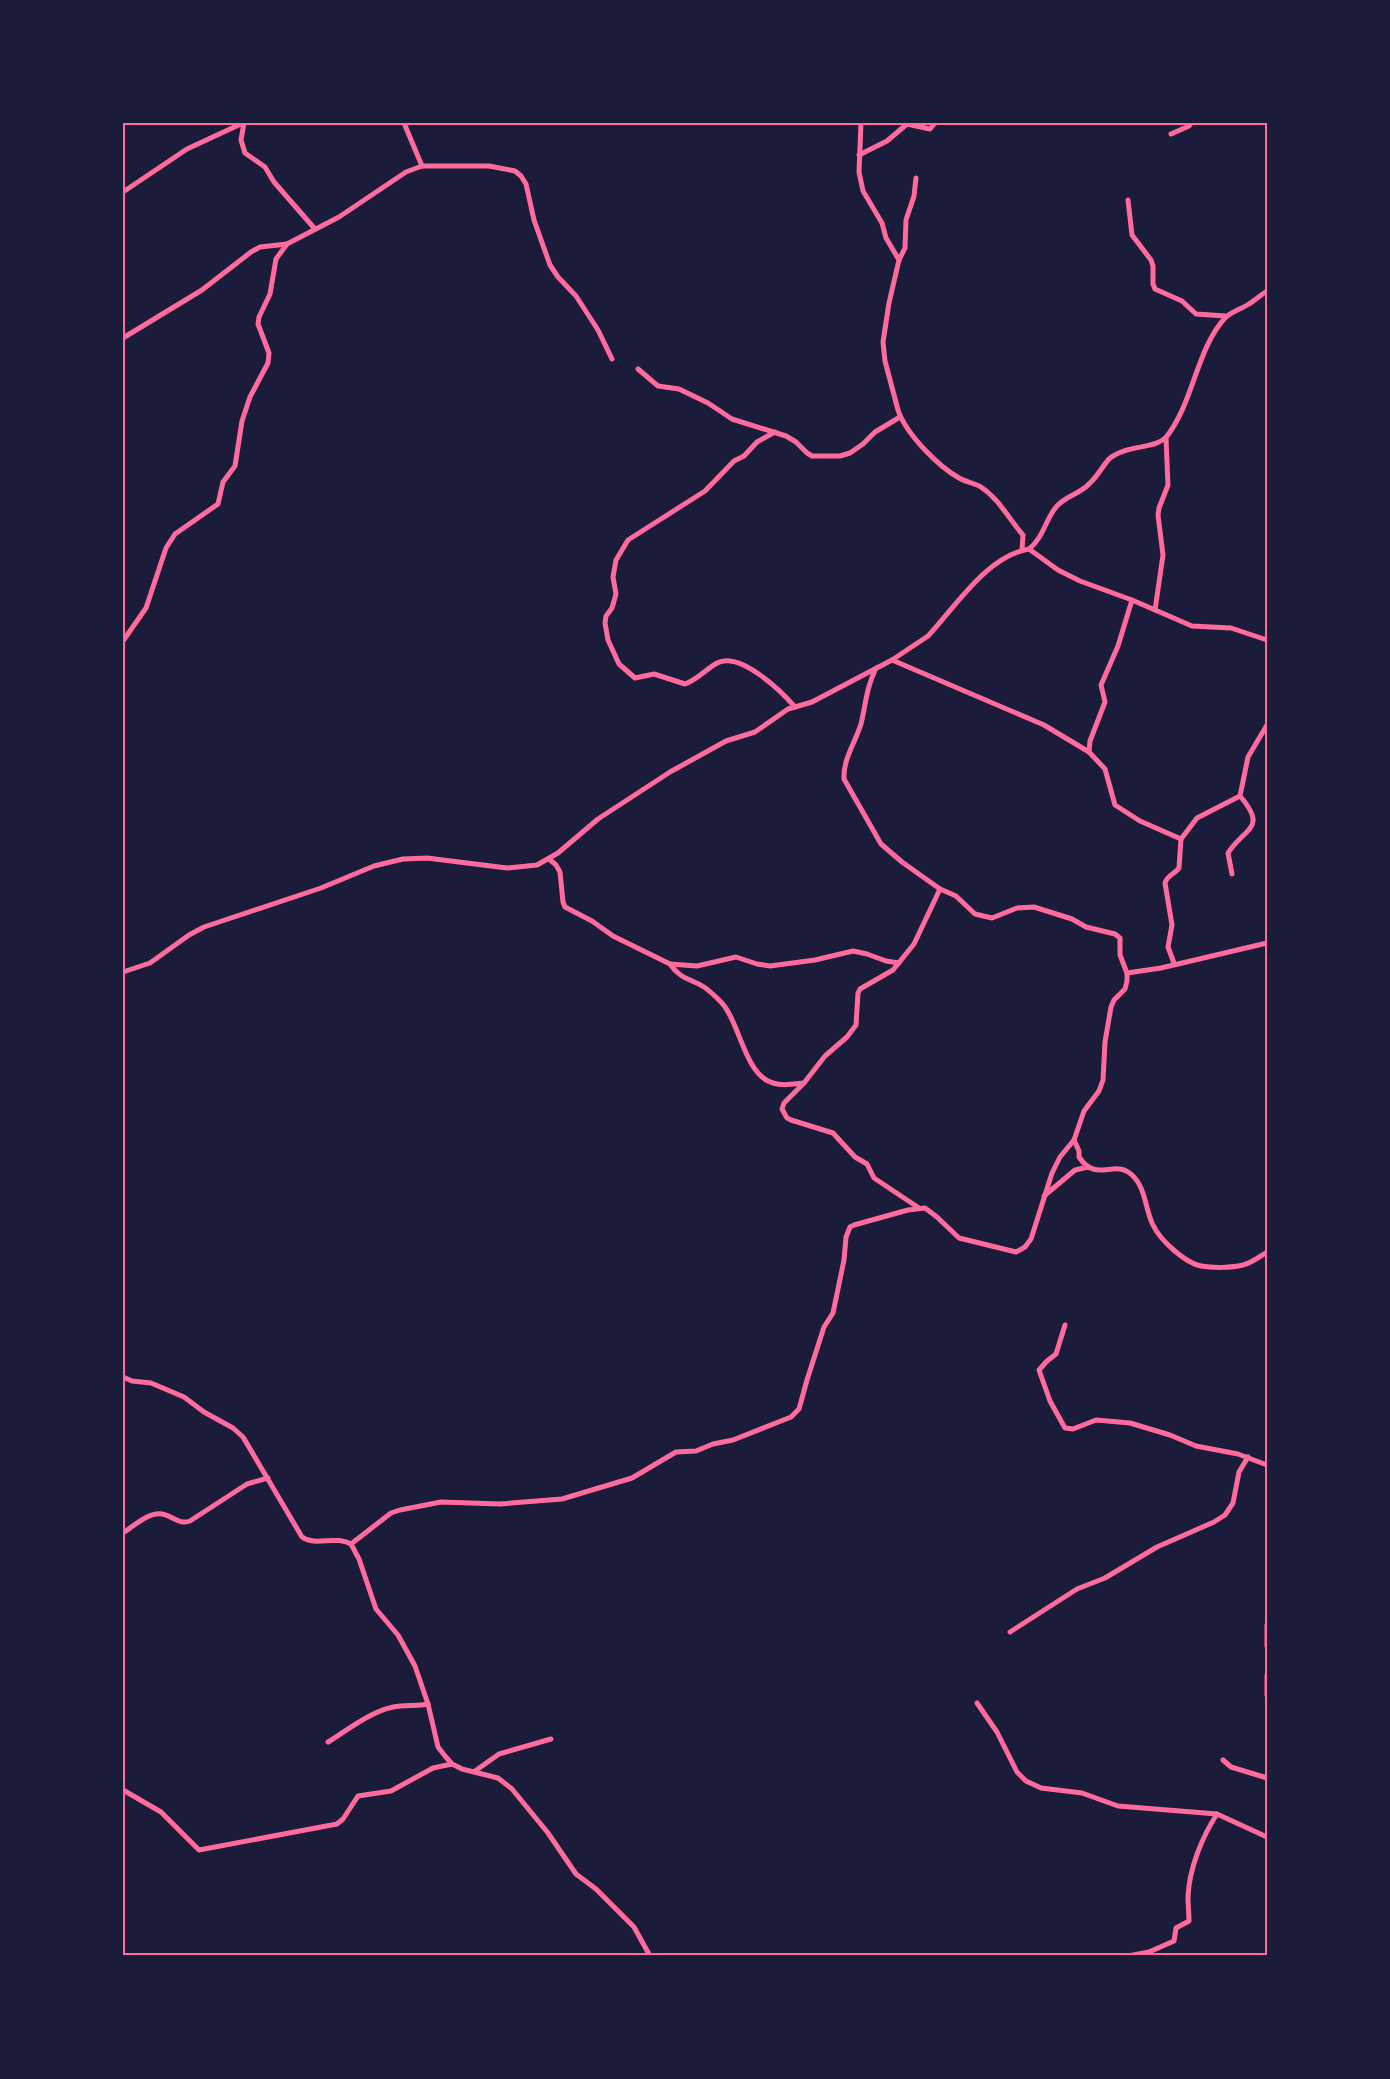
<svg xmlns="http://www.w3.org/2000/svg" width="1390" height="2079" viewBox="0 0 1390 2079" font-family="'Asap Condensed',sans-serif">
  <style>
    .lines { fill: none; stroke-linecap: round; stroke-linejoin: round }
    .minor { stroke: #ff6b9d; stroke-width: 5 }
    .neatline { fill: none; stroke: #ff6b9d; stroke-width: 2 }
  </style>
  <rect width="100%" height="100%" fill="#1b1b3a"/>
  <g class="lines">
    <g class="minor">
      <polyline points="244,123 241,140 245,153 265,167 274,182 315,229"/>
      <polyline points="404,123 422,166"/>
      <polyline points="861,123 859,172 863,191 882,223 886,238 899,260"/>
      <polyline points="1171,134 1189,126 1191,123"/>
      <polyline points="859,155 887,141 907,124 930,129 935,123"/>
      <path d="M916,178L914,196L906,220L905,248L899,260L889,303L883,342L885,361L898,410C906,434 938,466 959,478C966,482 974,483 981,487C999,499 1009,519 1023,535L1022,550"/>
      <polyline points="123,192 187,149 243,123"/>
      <polyline points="1128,200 1132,235 1151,260 1153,266 1153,284 1155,289 1182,301 1196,314 1226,316"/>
      <polyline points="123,338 202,290 251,252 260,247 287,244"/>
      <polyline points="638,369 658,386 679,389 708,403 732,419 786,436 796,442 807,453 812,456 840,456 850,453 863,444 875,432 900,417"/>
      <path d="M775,432L757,442L744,456L734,461L705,491L628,540L616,560L613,577L616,594L612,608L606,616L605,623L608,640L619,664L635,678L654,674L685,684C697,680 705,670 717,663C740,651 781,691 795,707"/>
      <path d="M1029,549C1043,538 1045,521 1056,507C1065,496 1080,494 1089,484C1097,477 1102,467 1109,459C1126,444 1156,450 1167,436C1193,403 1197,348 1225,318C1231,312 1241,309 1249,304C1255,300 1261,295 1267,291"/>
      <polyline points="1155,610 1163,555 1158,515 1159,508 1168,485 1166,438"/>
      <polyline points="123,641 146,608 166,548 175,534 218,504 223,482 235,466 242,421 250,397 268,363 269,353 258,324 259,317 270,294 276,259 287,244 339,217 406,172 422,166 489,166 515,171 521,176 526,184 534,220 550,265 558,277 576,296 598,330 612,359"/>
      <polyline points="892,660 1044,725 1089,752 1105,769 1115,805 1140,821 1181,839"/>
      <polyline points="1089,752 1090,741 1105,702 1101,685 1118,646 1132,600"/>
      <polyline points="549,859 556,865 560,872 563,902 565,907 592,921 613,936 670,964 697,966 736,957 757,964 770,966 815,960 853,951 867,954 886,961 899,963"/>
      <path d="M1232,874L1228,853C1245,827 1268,829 1240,796"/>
      <path d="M1174,963L1168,947L1172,925L1165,883C1167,875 1175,874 1179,868L1181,839L1197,818L1240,796L1248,757L1267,725"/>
      <path d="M670,964C681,980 690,978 704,987C710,991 716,997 721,1002C739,1021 744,1069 768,1081C779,1087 793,1084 804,1083"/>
      <path d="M123,972L150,963L189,935L204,927L321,888L374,866L403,859L427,858L507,868L537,865L558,853L598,819L670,772L726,741L755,732L788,709L812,702L892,660L928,636C956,606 987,556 1029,549L1058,570L1080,581L1132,600L1192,626L1231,628L1267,640"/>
      <polyline points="1127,973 1161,968 1267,943"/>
      <path d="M1074,1140L1079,1151V1157C1097,1184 1114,1158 1132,1175C1146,1188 1145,1209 1153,1225C1160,1240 1185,1263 1201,1266C1213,1268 1231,1268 1243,1265C1252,1263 1259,1257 1267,1252"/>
      <polyline points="1044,1196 1075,1170 1088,1167"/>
      <polyline points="919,1208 874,1178 867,1164 855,1157 833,1133 791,1120 787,1118 782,1109 784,1103 804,1083 825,1056 847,1037 856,1025 858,993 860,989 893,970 914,944 940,889"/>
      <polyline points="1065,1325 1056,1354 1047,1361 1039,1370 1050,1401 1065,1428 1073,1429 1096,1420 1130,1423 1170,1435 1196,1446 1238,1454 1267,1465"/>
      <path d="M123,1377L132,1381L151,1383L184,1397L204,1412L233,1428L243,1437L302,1537C316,1547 335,1535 351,1544L359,1559L376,1609L398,1635L415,1666L428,1704L438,1747L445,1756L452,1764L462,1769L498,1778L512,1789L548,1833L576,1874L596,1889L634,1927L650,1956"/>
      <path d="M123,1533C134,1526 148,1512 162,1514C173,1516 179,1525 190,1521L247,1484L268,1478"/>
      <path d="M351,1544L391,1513L400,1510L441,1502L500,1504L562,1499L632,1478L676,1452L696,1451L713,1444L733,1440L791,1417L799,1409L807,1380L824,1327L833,1313L844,1260L846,1237L850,1227L854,1225L908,1210L925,1208L937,1217L959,1238L1016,1252L1025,1247L1031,1239L1052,1173L1060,1157L1074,1140L1084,1111L1099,1091L1103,1080L1105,1042L1111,1007L1114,1000L1125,989L1127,981V973L1120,955V938L1115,934L1086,927L1072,919L1034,907L1017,908L992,918L975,914L956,896L940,889L902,862L881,844L844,779C843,759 855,743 861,724C866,703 866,689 876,668"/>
      <polyline points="1267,1625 1267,1646"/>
      <polyline points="1010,1632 1077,1589 1105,1578 1157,1547 1214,1522 1225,1515 1233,1503 1239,1472 1248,1457"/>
      <polyline points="1267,1675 1267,1695"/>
      <polyline points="977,1703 997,1732 1017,1772 1026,1781 1041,1788 1082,1793 1118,1806 1217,1814 1267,1837"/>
      <path d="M328,1742C349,1729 375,1708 400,1706C410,1705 419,1706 428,1704"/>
      <polyline points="1223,1760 1231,1767 1267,1778"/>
      <polyline points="475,1771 499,1754 551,1739"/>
      <polyline points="123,1790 161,1812 199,1850 337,1824 343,1819 358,1796 391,1791 433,1768 452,1764"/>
      <path d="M1128,1956L1149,1952L1174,1941L1176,1928L1189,1921C1189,1913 1188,1905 1188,1897C1189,1869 1202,1837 1217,1814"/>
    </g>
  </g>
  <rect width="1390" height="2079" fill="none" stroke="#1b1b3a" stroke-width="249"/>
  <rect x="124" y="124" width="1142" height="1830" class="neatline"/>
</svg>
